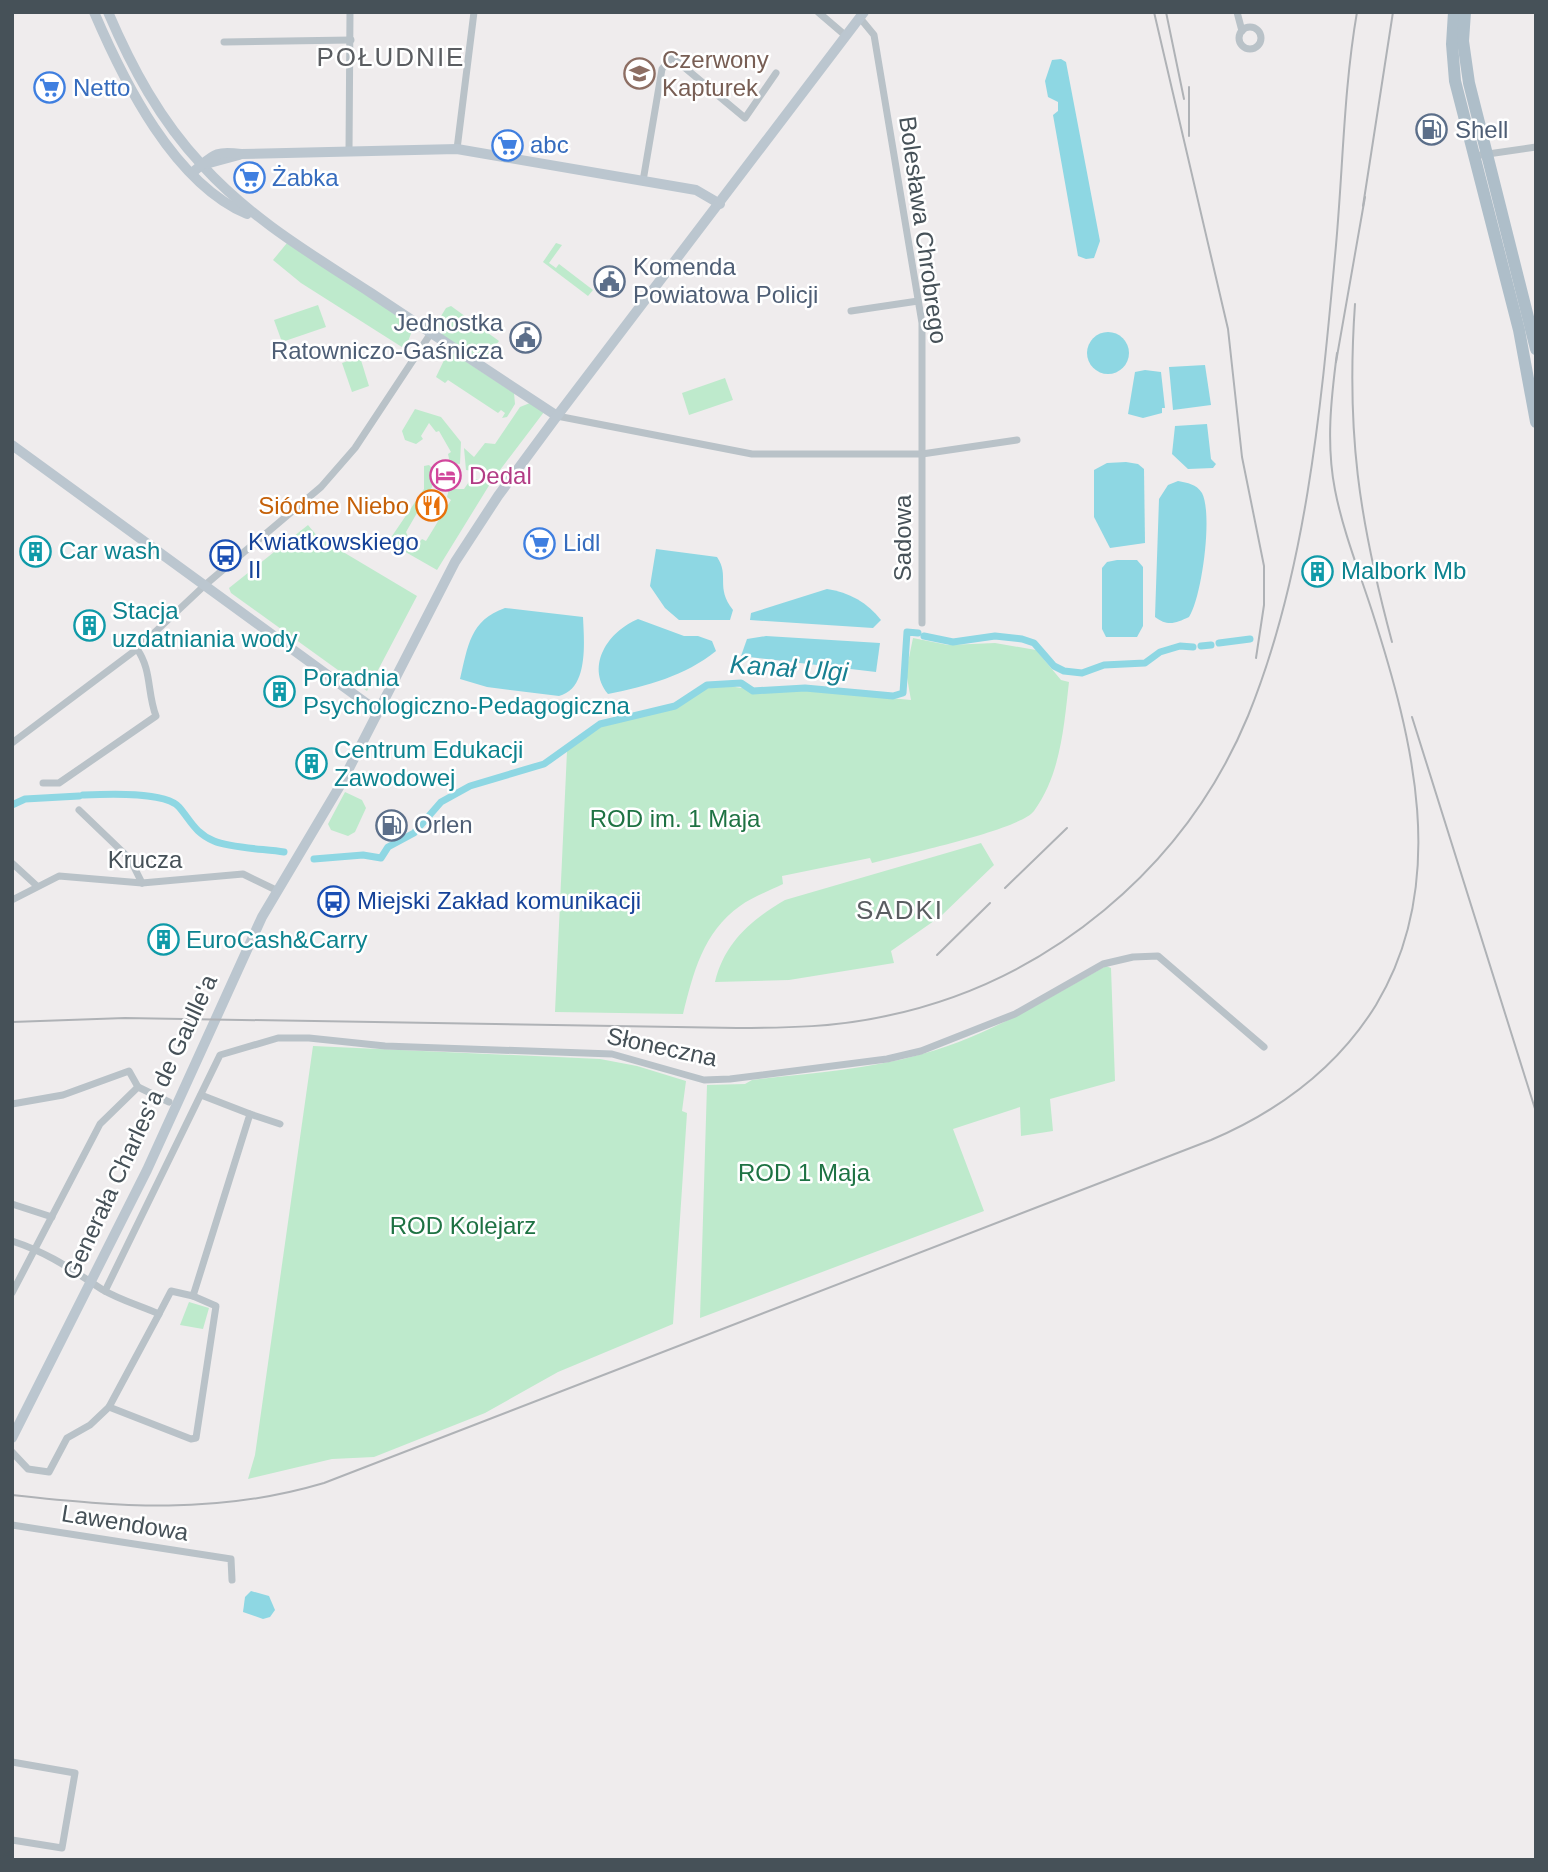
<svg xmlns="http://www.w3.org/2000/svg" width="1548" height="1872" viewBox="0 0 1548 1872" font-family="Arial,sans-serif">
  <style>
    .green { fill: #beeacc }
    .water { fill: #8ed7e3 }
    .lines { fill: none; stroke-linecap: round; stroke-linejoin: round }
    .canal { stroke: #8ed7e3; stroke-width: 7 }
    .street { stroke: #b9c2c8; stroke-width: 7 }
    .secondary { stroke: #bbc6cf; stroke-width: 10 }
    .primary { stroke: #aebec9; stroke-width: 12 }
    .rail { stroke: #afb2b6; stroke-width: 2 }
    .labels { text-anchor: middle; stroke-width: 5; stroke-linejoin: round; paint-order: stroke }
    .education-label { font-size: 24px; fill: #785e54; stroke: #fff; text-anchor: start }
    .shop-label { font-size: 24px; fill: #366cbe; stroke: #fff; text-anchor: start }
    .service-label { font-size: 24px; fill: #4e5e75; stroke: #fff; text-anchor: start }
    .street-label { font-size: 24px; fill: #465158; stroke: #fff }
    .hotel-label { font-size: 24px; fill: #b23c85; stroke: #fff; text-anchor: start }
    .food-label { font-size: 24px; fill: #c56008; stroke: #fff; text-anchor: end }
    .transit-label { font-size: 24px; fill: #164399; stroke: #fff; text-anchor: start }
    .culture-label { font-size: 24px; fill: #0d838f; stroke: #fff; text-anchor: start }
    .park-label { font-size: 24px; fill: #1e7243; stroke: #fff }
    .neighbourhood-label { font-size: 26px; letter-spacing: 2px; fill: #5a5d61; stroke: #fff }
    .water-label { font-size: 26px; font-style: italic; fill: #188092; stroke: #fff }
  </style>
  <rect width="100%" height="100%" fill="#efeced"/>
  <g class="green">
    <polygon points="287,243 402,318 400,321 412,331 405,349 301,283 273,260"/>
    <polygon points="556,243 562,245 549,263 556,268 559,264 593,290 588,296 543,262"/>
    <polygon points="318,305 326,327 282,342 274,320"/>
    <polygon points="451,306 499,341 489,354 475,358 440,334 438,321 446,308"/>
    <polygon points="453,353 514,393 515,404 507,417 502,418 505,413 501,410 498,413 448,380 445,383 436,377 446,356"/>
    <polygon points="360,357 369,386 352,392 342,363"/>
    <polygon points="725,378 733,400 689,415 682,393"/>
    <polygon points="530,403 544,412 497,474 466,470 464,448 474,457 485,443 495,444 520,407"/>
    <polygon points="415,409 441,417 461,442 460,464 450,463 448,454 451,452 439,431 436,432 429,423 421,436 423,439 416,444 405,440 402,431"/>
    <polygon points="429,465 433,469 432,487 406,532 413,549 422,539 426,541 451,500 447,497 449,489 464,489 471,479 493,479 437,570 388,542 424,489 424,466"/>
    <polygon points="308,525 318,537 417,596 367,691 231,593 229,588"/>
    <path d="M913,638L948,645L995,643L1036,650L1061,680L1069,682C1064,725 1061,774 1034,811C1020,830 901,855 872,863L870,858L782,876L783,884C769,891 752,897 740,906C703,932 693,974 683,1014L555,1012L567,751L603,724L677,707L705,687L716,684L761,691L806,690L911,700L906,672Z"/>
    <polygon points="345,792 362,800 366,808 355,832 348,836 331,830 328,824"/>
    <path d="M981,843L994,865L941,916L891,951L894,963L789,980L715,982C724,943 752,919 785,900Z"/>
    <path d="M1106,966L1111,968L1115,1081L1050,1099L1053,1131L1021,1136L1020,1107L953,1129L984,1211L700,1318L707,1085L745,1084L752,1080C809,1073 867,1070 922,1054C988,1036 1047,999 1106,966Z"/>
    <polygon points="313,1046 600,1059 637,1066 686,1081 682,1111 687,1113 673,1324 558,1372 485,1413 374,1457 332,1459 248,1479 255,1455"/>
    <polygon points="189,1302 209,1308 203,1329 180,1325"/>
  </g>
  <g class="water">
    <polygon points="1061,59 1066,62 1100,241 1094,258 1086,259 1078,256 1053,115 1058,111 1058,102 1048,97 1045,81 1052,60"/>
    <circle cx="1108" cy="353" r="21"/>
    <polygon points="1205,365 1211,405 1173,410 1169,367"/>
    <polygon points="1145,370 1161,372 1165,408 1162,408 1162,413 1143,418 1128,414 1135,372"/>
    <polygon points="1207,424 1211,459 1216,464 1213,468 1188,469 1172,454 1175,426"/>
    <polygon points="1126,462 1138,464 1144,469 1145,543 1110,548 1094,517 1094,470 1107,463"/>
    <path d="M1178,481C1188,483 1196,484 1202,493C1213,514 1202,597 1189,617C1176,623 1168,627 1155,617L1159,499L1168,485Z"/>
    <path d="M656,549L717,557C730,576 715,587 733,610L730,620H679L665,608L650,586Z"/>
    <polygon points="1117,560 1137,560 1143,567 1143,626 1137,637 1106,637 1102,629 1102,568 1107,562"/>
    <path d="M827,589C849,592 868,603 881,620L873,628L750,620L751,613Z"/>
    <path d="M505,608L583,617C584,641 589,689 559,696L487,687L460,679C468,646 470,620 505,608Z"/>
    <path d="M638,619L684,636H698L712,641L716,651C685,676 647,686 608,694C585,665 609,631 638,619Z"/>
    <polygon points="766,636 880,643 876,672 741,656 747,639"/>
    <polygon points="251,1591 269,1596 275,1610 270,1617 263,1619 243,1612 245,1597"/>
  </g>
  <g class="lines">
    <g class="canal">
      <polyline points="924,636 953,642 995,636 1022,639 1034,643 1054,666 1064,671 1082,673 1104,665 1145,663 1160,652 1180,646 1193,647"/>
      <polyline points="1219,643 1250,639"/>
      <polyline points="1201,646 1211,645"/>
      <path d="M83,795C105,794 165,791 179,807C191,821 195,833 214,841C230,848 264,849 284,852"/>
      <polyline points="12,805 25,799 79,796"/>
      <polyline points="314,859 363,855 381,858 388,847 414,833 441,802 470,786 544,764 600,724 675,706 707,685 741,683 753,691 805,688 893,696 903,693 907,632 918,633"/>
    </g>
    <g class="street">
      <polyline points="818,12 846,36"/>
      <polyline points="1237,12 1242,31"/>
      <polyline points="860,18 874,35 922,323 922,623"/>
      <circle cx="1250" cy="38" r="11"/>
      <polyline points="224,42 351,40"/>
      <polyline points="457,149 474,12"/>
      <polyline points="349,151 350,12"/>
      <polyline points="1474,156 1536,147"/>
      <polyline points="643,181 662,69 672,57 745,118 776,73"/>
      <polyline points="851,311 918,301"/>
      <polyline points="557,416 752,454 922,454 1017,440"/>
      <polyline points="12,743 137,649 205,585 321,487 355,448 431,333"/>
      <path d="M43,783H59L156,716C147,693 152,670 137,649"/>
      <polyline points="79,810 130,859 142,883"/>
      <polyline points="12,863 37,886"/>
      <polyline points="12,900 59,876 142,883 243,874 278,891"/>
      <polyline points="12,1104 63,1095 129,1071 138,1087 169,1102"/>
      <polyline points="250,1114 280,1124"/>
      <polyline points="12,1204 52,1217"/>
      <path d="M12,1241C49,1253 72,1270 103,1290C120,1300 141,1306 159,1314L171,1291L193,1296L250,1114L201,1095"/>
      <polyline points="105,1291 220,1055 278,1038 309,1038 385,1046 612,1054 704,1080 730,1079 887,1059 921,1051 1015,1014 1103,964 1133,957 1158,956 1264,1047"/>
      <polyline points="12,1293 100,1124 138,1087"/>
      <polyline points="109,1407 191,1439 196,1438 216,1306 193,1296"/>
      <polyline points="12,1452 28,1469 49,1472 67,1438 90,1425 109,1407 159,1314"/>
      <polyline points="12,1525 231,1559 232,1580"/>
      <polyline points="12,1762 75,1773 62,1848 12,1840"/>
    </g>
    <g class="secondary">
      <path d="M94,12C124,82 174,183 247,214"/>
      <path d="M108,12C132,68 160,120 202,165C250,218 311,254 371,293C433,334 494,375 557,416"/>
      <polyline points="202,165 239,155"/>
      <path d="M193,172C213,156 213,150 241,154L457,149L696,190L720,204"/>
      <polyline points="12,445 377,711"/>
      <polyline points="12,1438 147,1170 262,917 341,784 455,562 498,496 557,416 864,12"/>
    </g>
    <g class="primary">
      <polyline points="1454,12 1452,44 1455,81 1519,330 1536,422"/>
      <polyline points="1465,12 1463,41 1469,83 1536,349"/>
    </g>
    <g class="rail">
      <polyline points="1154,12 1228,329 1242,457 1264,566 1264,605 1256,658"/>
      <polyline points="1166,12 1184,99"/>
      <polyline points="1189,136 1189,87"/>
      <polyline points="1363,206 1393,12"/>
      <path d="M1355,304C1346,432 1359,519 1392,642"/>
      <polyline points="1336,362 1365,197"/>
      <polyline points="1412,717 1536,1112"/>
      <polyline points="1005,888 1067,828"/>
      <polyline points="937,955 990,903"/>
      <path d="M12,1022L125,1018L737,1028C787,1028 837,1027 886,1016C1048,982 1185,868 1248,716C1306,574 1321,407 1335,256C1343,175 1343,93 1357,12"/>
      <path d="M12,1495C122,1507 216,1515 324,1483L1211,1140C1279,1111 1337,1068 1376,1005C1450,882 1413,739 1372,611C1359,571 1343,531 1335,490C1326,444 1331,399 1337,353"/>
    </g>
  </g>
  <defs>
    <symbol id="school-ring" viewBox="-11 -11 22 22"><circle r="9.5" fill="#fff" stroke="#8d6e63" stroke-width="1.5"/><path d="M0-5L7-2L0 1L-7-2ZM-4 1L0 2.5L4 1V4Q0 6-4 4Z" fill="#8d6e63"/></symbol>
    <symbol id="supermarket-ring" viewBox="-11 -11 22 22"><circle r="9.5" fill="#fff" stroke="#3f7fe0" stroke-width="1.5"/><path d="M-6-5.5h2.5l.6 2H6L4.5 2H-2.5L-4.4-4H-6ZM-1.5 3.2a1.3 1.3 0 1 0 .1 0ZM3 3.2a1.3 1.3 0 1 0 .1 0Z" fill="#3f7fe0"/></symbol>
    <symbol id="fuel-ring" viewBox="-11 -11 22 22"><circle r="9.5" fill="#fff" stroke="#5c6f8a" stroke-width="1.5"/><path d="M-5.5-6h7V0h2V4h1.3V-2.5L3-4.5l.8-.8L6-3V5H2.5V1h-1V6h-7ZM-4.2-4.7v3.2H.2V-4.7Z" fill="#5c6f8a"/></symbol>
    <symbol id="civic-ring" viewBox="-11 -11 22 22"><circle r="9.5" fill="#fff" stroke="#5c6f8a" stroke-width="1.5"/><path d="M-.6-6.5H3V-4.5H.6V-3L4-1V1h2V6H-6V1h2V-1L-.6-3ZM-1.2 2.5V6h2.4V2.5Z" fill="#5c6f8a"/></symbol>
    <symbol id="hotel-ring" viewBox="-11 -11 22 22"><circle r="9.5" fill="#fff" stroke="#d1479c" stroke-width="1.5"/><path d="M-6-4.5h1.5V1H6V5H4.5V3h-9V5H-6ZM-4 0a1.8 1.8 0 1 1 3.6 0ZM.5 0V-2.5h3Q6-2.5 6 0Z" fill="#d1479c"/></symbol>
    <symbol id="restaurant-ring" viewBox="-11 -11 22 22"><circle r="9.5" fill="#fff" stroke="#e8710a" stroke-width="1.5"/><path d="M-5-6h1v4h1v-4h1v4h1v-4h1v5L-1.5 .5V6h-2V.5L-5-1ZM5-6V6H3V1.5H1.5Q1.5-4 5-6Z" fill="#e8710a"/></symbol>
    <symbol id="building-ring" viewBox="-11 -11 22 22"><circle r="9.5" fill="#fff" stroke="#0f9aa8" stroke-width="1.5"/><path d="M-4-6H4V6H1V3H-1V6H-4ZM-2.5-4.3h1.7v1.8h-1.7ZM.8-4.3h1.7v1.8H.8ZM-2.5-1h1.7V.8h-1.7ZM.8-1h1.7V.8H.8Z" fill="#0f9aa8"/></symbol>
    <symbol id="bus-ring" viewBox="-11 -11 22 22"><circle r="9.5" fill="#fff" stroke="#1a4fb4" stroke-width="1.5"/><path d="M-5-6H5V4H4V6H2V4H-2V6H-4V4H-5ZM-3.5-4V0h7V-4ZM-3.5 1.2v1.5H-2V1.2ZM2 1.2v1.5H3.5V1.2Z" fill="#1a4fb4"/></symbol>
  </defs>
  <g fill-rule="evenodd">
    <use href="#school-ring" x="622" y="56" width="35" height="35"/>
    <use href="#supermarket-ring" x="32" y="70" width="35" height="35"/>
    <use href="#fuel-ring" x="1414" y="112" width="35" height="35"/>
    <use href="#supermarket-ring" x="490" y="128" width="35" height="35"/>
    <use href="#supermarket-ring" x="232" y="160" width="35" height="35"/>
    <use href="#civic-ring" x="592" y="264" width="35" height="35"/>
    <use href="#civic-ring" x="508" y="320" width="35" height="35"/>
    <use href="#hotel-ring" x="428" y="458" width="35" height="35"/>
    <use href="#restaurant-ring" x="414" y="488" width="35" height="35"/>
    <use href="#supermarket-ring" x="522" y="526" width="35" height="35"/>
    <use href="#building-ring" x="18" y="534" width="35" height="35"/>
    <use href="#bus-ring" x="208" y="538" width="35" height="35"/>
    <use href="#building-ring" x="1300" y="554" width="35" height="35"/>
    <use href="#building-ring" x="72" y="608" width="35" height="35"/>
    <use href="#building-ring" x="262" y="674" width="35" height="35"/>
    <use href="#building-ring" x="294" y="746" width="35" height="35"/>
    <use href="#fuel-ring" x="374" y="808" width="35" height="35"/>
    <use href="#bus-ring" x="316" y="884" width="35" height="35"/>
    <use href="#building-ring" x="146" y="922" width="35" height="35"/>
  </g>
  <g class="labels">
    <g class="education-label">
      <text x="662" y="68">Czerwony<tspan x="662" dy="28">Kapturek</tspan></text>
    </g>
    <g class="shop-label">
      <text x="73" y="96">Netto</text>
      <text x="530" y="153">abc</text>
      <text x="272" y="186">Żabka</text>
      <text x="563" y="551">Lidl</text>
    </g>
    <g class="service-label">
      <text x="1455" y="138">Shell</text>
      <text x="633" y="275">Komenda<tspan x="633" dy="28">Powiatowa Policji</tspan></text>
      <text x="503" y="331" text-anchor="end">Jednostka<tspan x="503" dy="28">Ratowniczo-Gaśnicza</tspan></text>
      <text x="414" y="833">Orlen</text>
    </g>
    <g class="street-label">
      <text transform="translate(923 230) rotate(82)" y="8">Bolesława Chrobrego</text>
      <text transform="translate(903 538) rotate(-90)" y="8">Sadowa</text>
      <text x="145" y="868">Krucza</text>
      <text transform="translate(662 1047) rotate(12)" y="8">Słoneczna</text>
      <text transform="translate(140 1127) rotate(-65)" y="8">Generała Charles'a de Gaulle'a</text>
      <text transform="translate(125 1523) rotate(9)" y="8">Lawendowa</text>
    </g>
    <g class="hotel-label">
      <text x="469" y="484">Dedal</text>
    </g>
    <g class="food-label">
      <text x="409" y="514">Siódme Niebo</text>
    </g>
    <g class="transit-label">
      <text x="248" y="550">Kwiatkowskiego<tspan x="248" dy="28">II</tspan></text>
      <text x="357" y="909">Miejski Zakład komunikacji</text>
    </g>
    <g class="culture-label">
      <text x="59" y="559">Car wash</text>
      <text x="1341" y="579">Malbork Mb</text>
      <text x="112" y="619">Stacja<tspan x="112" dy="28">uzdatniania wody</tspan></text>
      <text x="303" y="686">Poradnia<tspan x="303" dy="28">Psychologiczno-Pedagogiczna</tspan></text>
      <text x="334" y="758">Centrum Edukacji<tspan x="334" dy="28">Zawodowej</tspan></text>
      <text x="186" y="948">EuroCash&amp;Carry</text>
    </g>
    <g class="park-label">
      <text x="675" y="827">ROD im. 1 Maja</text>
      <text x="804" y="1181">ROD 1 Maja</text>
      <text x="463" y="1234">ROD Kolejarz</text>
    </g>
    <g class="neighbourhood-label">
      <text x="391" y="66">POŁUDNIE</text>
      <text x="900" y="919">SADKI</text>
    </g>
    <g class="water-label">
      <text transform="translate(789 668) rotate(4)" y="9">Kanał Ulgi</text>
    </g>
  </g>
  <rect width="1548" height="1872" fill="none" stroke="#465158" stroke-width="28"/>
</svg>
